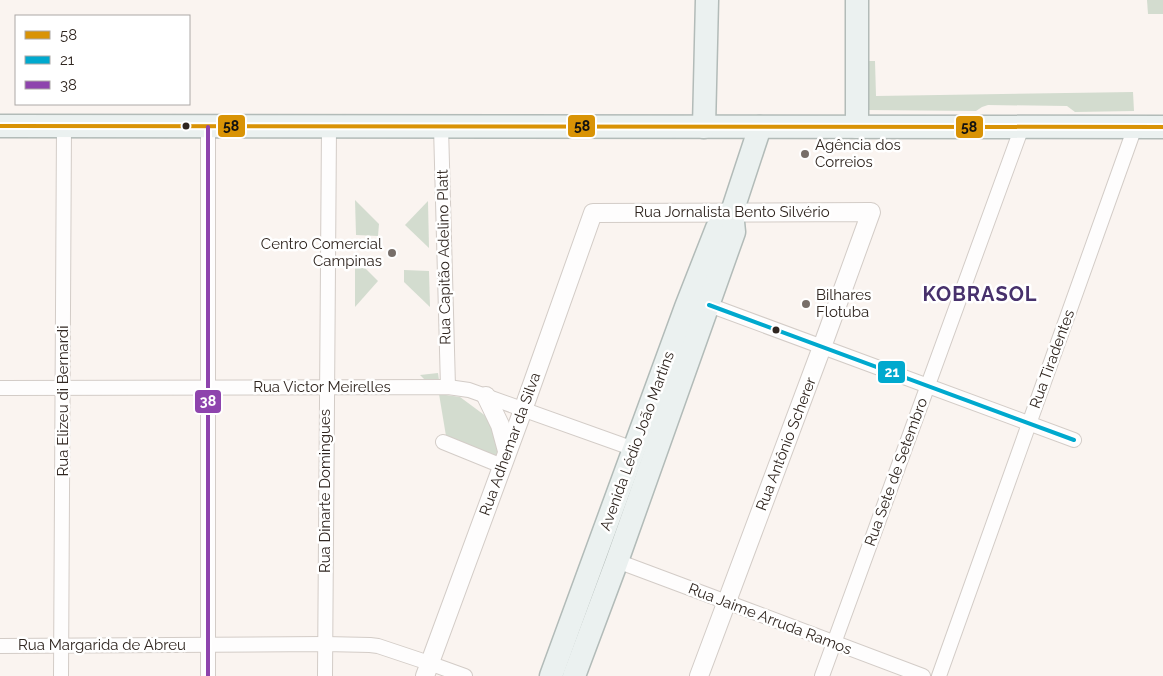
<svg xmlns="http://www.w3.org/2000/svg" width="1163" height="676" viewBox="0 0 1163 676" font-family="Raleway,sans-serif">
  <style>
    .green { fill: #d3dccf }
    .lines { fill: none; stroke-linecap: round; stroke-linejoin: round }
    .minor-casing { stroke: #d3ccc7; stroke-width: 16 }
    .tertiary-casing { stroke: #d3ccc7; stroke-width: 20 }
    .primary-casing { stroke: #b2bbb8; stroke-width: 25 }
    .minor { stroke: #fefdfd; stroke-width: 14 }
    .tertiary { stroke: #fefdfd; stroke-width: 18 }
    .primary { stroke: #ebf1f0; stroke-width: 22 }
    .bus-1-casing { stroke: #fff; stroke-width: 8 }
    .bus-2-casing { stroke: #fff; stroke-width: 8 }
    .bus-3-casing { stroke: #fff; stroke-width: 8 }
    .bus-1 { stroke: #d99305; stroke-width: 4 }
    .bus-2 { stroke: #00a9ce; stroke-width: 4 }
    .bus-3 { stroke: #8e44ad; stroke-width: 4 }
    .bus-dot { fill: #302620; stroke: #fff; stroke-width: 2 }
    .poi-dot { fill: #776e69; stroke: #fff; stroke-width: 2 }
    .labels { text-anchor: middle; stroke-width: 5; stroke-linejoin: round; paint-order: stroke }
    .poi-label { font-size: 15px; fill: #302620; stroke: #fff; text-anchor: start }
    .street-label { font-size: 15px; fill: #302620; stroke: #fff }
    .district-label { font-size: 20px; font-weight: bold; letter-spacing: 1px; fill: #47316c; stroke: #fff }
    .line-badge { stroke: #fff; stroke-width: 2 }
    .badge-label { font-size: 14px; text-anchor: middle; font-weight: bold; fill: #fff }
    .pale-badge-label { font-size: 14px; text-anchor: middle; font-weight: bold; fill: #111 }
  </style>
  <rect width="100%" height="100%" fill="#faf4f0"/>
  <g class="green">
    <polygon points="1147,0 1163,0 1163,14 1148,14"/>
    <polygon points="865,61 875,61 876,96 1133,92 1134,111 1075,112 1067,106 988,105 982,107 976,111 867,110"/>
    <polygon points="355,200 379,224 378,236 356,235"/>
    <polygon points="428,201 429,248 405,225"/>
    <polygon points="355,258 378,281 355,307"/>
    <polygon points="404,270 429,271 430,307 404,282"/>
    <polygon points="438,373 439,380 426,381 420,375"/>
    <polygon points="439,394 460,397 487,417 501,446 497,458 446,436"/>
  </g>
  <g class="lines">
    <defs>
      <g id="minor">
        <polyline points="441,127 448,387"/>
        <polyline points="709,305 1074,440"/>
        <polyline points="0,388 448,387 469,390 634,449"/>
        <polyline points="443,442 502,466"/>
        <polyline points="617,561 748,610 923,676"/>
        <polyline points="0,646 325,644 370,645 378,646 429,663 465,676"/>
        <polyline points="61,676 64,126"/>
        <polyline points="208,676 208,127"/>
        <polyline points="325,676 329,127"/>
        <polyline points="822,676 1022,127"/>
        <polyline points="939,676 1135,127"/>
      </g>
      <g id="tertiary">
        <polyline points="486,396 500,425 507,451"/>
        <polyline points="425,676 523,410 593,213 871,212 822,347 699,676"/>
      </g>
      <g id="primary">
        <polyline points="0,126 1163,127"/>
        <polyline points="704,127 707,0"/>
        <polyline points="857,127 857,0"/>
        <polyline points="551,676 686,307 717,228 732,212"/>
        <polyline points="574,676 617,561 734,232 732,212 760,127"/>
      </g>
    </defs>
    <use href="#minor" class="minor-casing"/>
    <use href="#tertiary" class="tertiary-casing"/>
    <use href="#primary" class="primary-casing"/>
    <use href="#minor" class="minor"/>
    <use href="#tertiary" class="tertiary"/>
    <use href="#primary" class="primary"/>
    <defs>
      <polyline id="bus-1" points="0,126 1163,127"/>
      <polyline id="bus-2" points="709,305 1074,440"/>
      <polyline id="bus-3" points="208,676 208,127"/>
    </defs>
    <use href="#bus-1" class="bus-1-casing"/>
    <use href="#bus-2" class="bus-2-casing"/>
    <use href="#bus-3" class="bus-3-casing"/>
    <use href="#bus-1" class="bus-1"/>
    <use href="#bus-2" class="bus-2"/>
    <use href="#bus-3" class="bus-3"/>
  </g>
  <g class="bus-dot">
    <circle cx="186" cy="126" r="4.5"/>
    <circle cx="776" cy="330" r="4.5"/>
  </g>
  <g class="poi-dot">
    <circle cx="805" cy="154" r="5"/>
    <circle cx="392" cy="253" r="5"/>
    <circle cx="806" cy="304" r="5"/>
  </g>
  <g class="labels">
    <g class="poi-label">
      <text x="815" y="150">Agência dos<tspan x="815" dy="17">Correios</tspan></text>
      <text x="382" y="249" text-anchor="end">Centro Comercial<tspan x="382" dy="17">Campinas</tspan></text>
      <text x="816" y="300">Bilhares<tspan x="816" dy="17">Flotuba</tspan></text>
    </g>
    <g class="street-label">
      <text x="732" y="217">Rua Jornalista Bento Silvério</text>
      <text transform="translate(444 257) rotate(-91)" y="5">Rua Capitão Adelino Platt</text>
      <text transform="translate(1052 359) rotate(-70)" y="5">Rua Tiradentes</text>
      <text x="322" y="392">Rua Victor Meirelles</text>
      <text transform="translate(63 401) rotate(-90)" y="5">Rua Elizeu di Bernardi</text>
      <text transform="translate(637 441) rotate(-70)" y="5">Avenida Lédio João Martins</text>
      <text transform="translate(510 444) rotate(-70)" y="5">Rua Adhemar da Silva</text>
      <text transform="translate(786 444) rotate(-69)" y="5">Rua Antônio Scherer</text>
      <text transform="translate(896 472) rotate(-70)" y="5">Rua Sete de Setembro</text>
      <text transform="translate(325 491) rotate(-90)" y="5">Rua Dinarte Domingues</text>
      <text transform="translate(770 619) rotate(21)" y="5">Rua Jaime Arruda Ramos</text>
      <text x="102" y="650">Rua Margarida de Abreu</text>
    </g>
    <g class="district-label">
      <text x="980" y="301">KOBRASOL</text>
    </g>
  </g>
  <g class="line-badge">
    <rect x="217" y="114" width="29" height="24" rx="5" fill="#d99305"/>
    <rect x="567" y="114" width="29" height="24" rx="5" fill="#d99305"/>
    <rect x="955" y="115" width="29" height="24" rx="5" fill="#d99305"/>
    <rect x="877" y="360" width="29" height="24" rx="5" fill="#00a9ce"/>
    <rect x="194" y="389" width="28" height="25" rx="5" fill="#8e44ad"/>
  </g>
  <g class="badge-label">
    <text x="892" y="377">21</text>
    <text x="208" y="406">38</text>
  </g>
  <g class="pale-badge-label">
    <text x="231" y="131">58</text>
    <text x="582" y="131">58</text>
    <text x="969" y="132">58</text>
  </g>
  <rect x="15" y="15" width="175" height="90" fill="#ffffff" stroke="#aca8a6"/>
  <rect x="25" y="31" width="25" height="8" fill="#d99305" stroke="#aca8a6"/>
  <text x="60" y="40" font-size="15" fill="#302620">58</text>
  <rect x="25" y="56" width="25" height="8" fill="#00a9ce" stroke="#aca8a6"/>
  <text x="60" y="65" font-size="15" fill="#302620">21</text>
  <rect x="25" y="81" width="25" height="8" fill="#8e44ad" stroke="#aca8a6"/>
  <text x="60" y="90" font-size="15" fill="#302620">38</text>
</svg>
